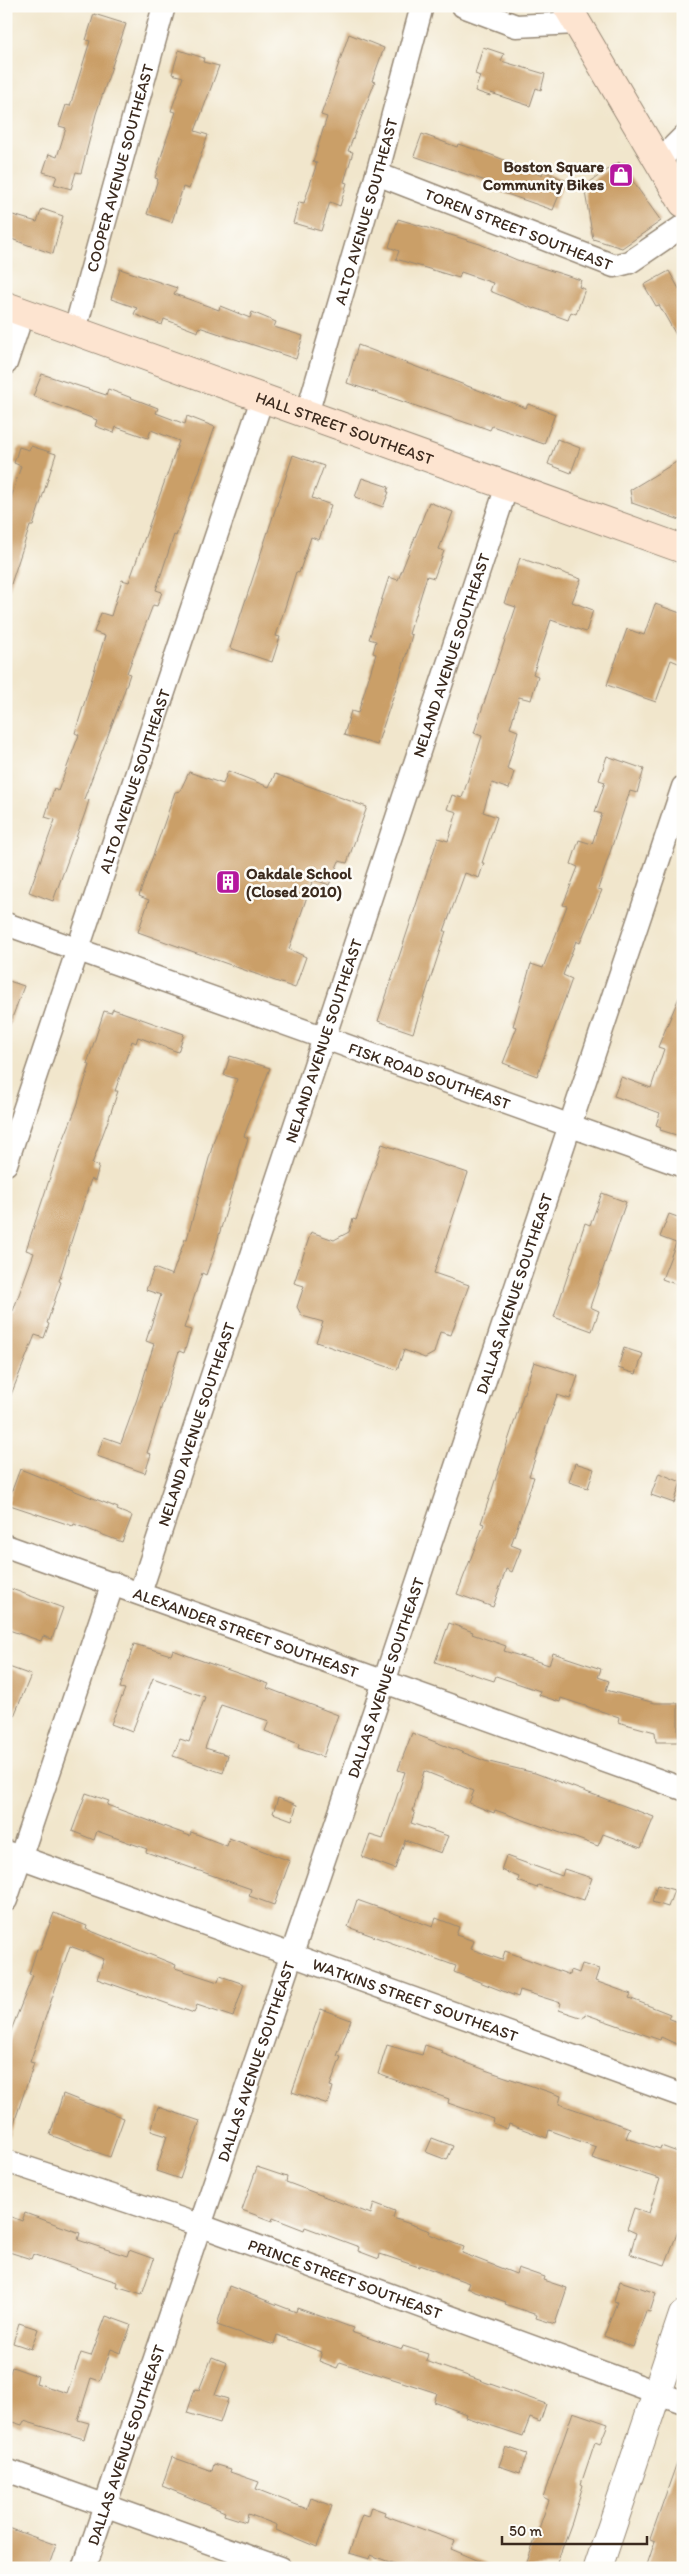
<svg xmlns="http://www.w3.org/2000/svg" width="689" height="2574" viewBox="0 0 689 2574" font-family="Itim,sans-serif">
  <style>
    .building { fill: #ca9f67 }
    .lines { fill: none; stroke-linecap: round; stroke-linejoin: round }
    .minor-casing { stroke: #968875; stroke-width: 25 }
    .tertiary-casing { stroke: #968875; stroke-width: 30 }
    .secondary-casing { stroke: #968875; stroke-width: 30 }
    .minor { stroke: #fff; stroke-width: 22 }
    .tertiary { stroke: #fff; stroke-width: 28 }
    .secondary { stroke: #fde4d0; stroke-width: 28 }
    .labels { text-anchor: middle; stroke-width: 5; stroke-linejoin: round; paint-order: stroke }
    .poi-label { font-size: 16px; font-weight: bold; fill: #3b2a1e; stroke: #fdfcf7; text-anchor: end }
    .street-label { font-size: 16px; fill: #3b2a1e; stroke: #fdfcf7 }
  </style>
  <rect width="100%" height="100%" fill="#fdfcf7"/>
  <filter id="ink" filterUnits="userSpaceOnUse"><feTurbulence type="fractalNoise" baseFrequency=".02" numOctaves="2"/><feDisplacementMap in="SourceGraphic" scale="10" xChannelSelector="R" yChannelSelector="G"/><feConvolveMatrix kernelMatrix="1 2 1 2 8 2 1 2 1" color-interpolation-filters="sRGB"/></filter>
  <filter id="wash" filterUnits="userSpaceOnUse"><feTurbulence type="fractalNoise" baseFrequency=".0096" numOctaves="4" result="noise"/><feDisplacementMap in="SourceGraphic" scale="20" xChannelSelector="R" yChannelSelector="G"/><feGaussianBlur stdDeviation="1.12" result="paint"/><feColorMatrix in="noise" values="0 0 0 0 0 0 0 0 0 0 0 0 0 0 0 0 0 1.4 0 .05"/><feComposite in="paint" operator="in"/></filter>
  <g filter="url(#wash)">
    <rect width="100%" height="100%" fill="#f1e6cc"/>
    <g id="blocks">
      <g class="building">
        <polygon points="94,14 126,24 96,114 81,173 76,172 71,189 54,184 57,176 43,172 49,154 57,157 66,128 59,126 66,105 70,106 90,41 86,40"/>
        <polygon points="349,34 384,48 372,81 375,82 348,151 353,152 344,182 347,183 340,206 330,202 321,231 293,223 299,202 304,203 317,163 313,162 327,117 321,115"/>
        <polygon points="483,47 504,54 501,61 545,74 541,90 536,88 530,106 491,93 490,96 475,91 480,76 475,74"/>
        <polygon points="179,50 204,58 203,62 219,66 195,131 208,135 189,189 183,187 172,222 147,214 158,179 155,178 165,144 176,112 171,111 183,77 172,74"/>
        <polygon points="422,134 457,147 458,144 489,154 542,175 543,171 565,180 553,210 495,190 497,185 414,156"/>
        <polygon points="619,162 661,221 622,248 593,239 584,186"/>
        <polygon points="42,209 63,216 53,254 6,237 6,213 37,222"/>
        <polygon points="398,219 480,244 517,260 581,280 579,287 585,289 576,314 571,312 568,320 535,308 534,309 490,291 493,283 461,272 459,278 396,259 399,251 389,247"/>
        <polygon points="120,269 177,288 174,294 219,310 220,306 250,318 252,312 276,322 274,327 303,336 296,359 199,327 198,332 164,319 162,325 134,314 137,308 111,299"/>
        <polygon points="669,271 683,296 683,347 659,305 656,306 644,285"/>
        <polygon points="358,345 526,408 528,404 555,414 544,444 492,426 490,430 474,424 473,425 347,383"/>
        <polygon points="42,374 106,395 108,389 158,408 156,413 185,424 187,416 215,427 176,536 174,535 156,590 162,592 157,606 153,605 127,673 130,674 122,698 84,799 89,800 85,813 53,901 29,892 55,820 45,817 54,789 58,791 79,735 75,733 105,636 94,632 101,613 111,616 122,580 129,582 179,441 151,430 148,438 116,427 114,433 95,426 97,420 33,396"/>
        <polygon points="557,439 580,448 571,473 548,464"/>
        <polygon points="31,446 56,454 33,526 30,526 9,590 6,589 6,514 21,466 14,463 19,447 29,450"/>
        <polygon points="293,455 324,466 312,498 331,505 319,540 311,537 299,573 296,572 276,636 280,637 272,662 230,648"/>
        <polygon points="683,458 683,521 632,503 630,490"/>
        <polygon points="362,478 389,487 387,492 389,492 383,507 355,497"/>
        <polygon points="429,502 453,512 439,549 444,551 434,578 427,576 409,634 412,635 400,676 377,745 344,735 351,711 358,713 376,654 373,653 376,641 369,639 389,577 398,580"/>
        <polygon points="520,558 581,579 572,602 593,610 586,632 551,620 533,674 538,676 531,700 519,697 510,728 518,731 507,769 514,772 509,789 492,783 483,812 497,817 482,863 484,863 479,878 465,873 444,931 446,931 413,1033 378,1021 438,838 448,841 457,812 447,809 452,795 462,798 482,736 474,733 516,607 504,603"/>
        <polygon points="655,604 683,614 683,665 671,660 656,702 607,685 627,629 644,635"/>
        <polygon points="607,756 644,769 637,793 630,791 598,889 602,890 580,943 576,941 563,975 572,979 537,1076 503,1063 517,1027 513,1026 531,964 543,968 567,906 563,905 578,867 571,864 579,840 592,844 602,814 595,812 605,782 599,780"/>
        <polygon points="228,771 269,787 275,774 367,807 347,863 339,861 329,885 313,879 289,949 306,957 295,988 138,932 149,900 139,896 175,792 180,791 189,772 223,784"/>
        <polygon points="6,980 24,986 8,1029 6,1029"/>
        <polygon points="683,988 683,1137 660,1130 661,1127 656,1125 660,1113 614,1096 621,1077 651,1088 664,1049 658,1047"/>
        <polygon points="113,1009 184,1034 178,1052 138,1037 136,1043 132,1041 115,1091 118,1091 110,1115 92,1164 99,1166 95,1181 91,1179 72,1239 59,1281 61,1282 47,1323 49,1324 44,1338 35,1335 6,1407 6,1308 13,1311 34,1253 26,1250 58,1153 77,1106 90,1065 87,1064 104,1011 111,1013"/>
        <polygon points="230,1056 270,1068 244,1136 248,1138 213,1255 206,1275 202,1273 184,1328 191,1330 184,1353 179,1351 147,1453 151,1454 145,1473 97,1456 104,1437 121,1443 137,1399 154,1344 146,1341 161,1295 146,1290 154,1268 172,1275 185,1239 187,1239 214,1140 237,1079 224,1075"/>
        <polygon points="382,1144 468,1173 434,1273 469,1285 451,1335 440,1332 434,1353 425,1358 404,1350 397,1370 316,1342 323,1322 302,1316 297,1307 304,1286 294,1283 311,1232 334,1240 349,1232 353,1219 356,1220"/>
        <polygon points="602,1193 626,1202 590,1307 599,1311 592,1331 554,1317 585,1223 590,1225"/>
        <polygon points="669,1214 683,1219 683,1287 662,1279 676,1243 660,1237"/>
        <polygon points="624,1348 643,1354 636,1374 618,1368"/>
        <polygon points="534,1362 578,1376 570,1399 557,1395 529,1476 534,1477 511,1545 521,1549 512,1572 506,1569 493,1607 457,1594 484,1524 481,1523"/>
        <polygon points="575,1463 594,1469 588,1488 569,1482"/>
        <polygon points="20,1469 118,1508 117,1510 132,1516 122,1542 74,1524 73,1526 7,1504"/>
        <polygon points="659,1473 681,1482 674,1503 651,1495"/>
        <polygon points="6,1587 63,1608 52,1639 43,1636 41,1641 6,1629"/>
        <polygon points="449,1623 473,1632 472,1634 506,1646 504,1651 549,1665 553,1653 601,1669 598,1677 609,1681 606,1690 655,1703 678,1703 678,1742 656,1742 655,1732 618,1722 619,1717 561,1698 560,1702 539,1695 540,1691 496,1676 494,1681 435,1662"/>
        <polygon points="134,1644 171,1655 173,1650 194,1658 269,1684 267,1688 338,1715 323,1757 298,1748 299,1744 265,1731 269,1721 221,1705 205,1748 228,1755 223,1773 173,1756 180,1739 189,1742 205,1697 153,1678 132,1732 111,1724 125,1689 120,1688"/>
        <polygon points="6,1666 31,1675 9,1728 6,1727"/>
        <polygon points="412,1733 485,1761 535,1773 654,1817 641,1848 603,1834 598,1846 495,1810 494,1813 469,1803 474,1791 424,1771 413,1811 415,1811 411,1823 448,1836 441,1853 405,1840 395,1869 362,1857 370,1835 383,1839 405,1772 398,1770"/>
        <polygon points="86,1793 109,1801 107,1805 190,1836 191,1832 227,1846 229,1838 290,1861 274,1905 249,1896 251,1889 146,1852 147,1849 97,1831 94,1840 72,1831"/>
        <polygon points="278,1798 297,1805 292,1820 273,1813"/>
        <polygon points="506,1856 562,1876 564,1869 592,1878 584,1900 538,1885 537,1888 518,1881 519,1877 501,1870"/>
        <polygon points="657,1885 674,1890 668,1907 652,1902"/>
        <polygon points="357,1900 433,1927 436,1918 459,1927 456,1935 474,1941 471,1949 502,1960 505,1951 570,1975 571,1970 579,1973 582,1964 599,1969 595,1981 631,1994 629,1998 670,2014 668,2018 683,2024 683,2047 661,2037 660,2040 585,2014 583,2018 559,2010 561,2003 520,1990 518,1997 454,1972 456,1966 348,1927"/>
        <polygon points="54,1913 87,1926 86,1929 176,1965 175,1968 218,1982 220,1976 244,1984 233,2017 197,2005 194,2013 97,1979 104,1959 70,1946 30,2062 34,2063 9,2138 6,2137 6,2043 33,1975 29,1974 37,1949 40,1950"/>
        <polygon points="321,2009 351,2020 337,2056 341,2057 330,2086 333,2087 328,2104 292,2092"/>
        <polygon points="387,2045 422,2055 425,2045 442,2051 441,2053 488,2071 561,2096 559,2104 630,2128 626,2138 660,2149 661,2146 683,2154 683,2218 665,2265 630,2254 636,2233 627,2229 634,2208 649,2213 660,2179 592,2158 596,2147 549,2130 547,2138 509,2124 507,2129 493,2123 494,2119 448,2103 449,2099 378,2074"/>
        <polygon points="63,2094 124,2118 110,2157 50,2135"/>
        <polygon points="158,2107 200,2121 180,2179 156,2171 167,2136 151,2131"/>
        <polygon points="432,2138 453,2146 447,2160 426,2152"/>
        <polygon points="257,2167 287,2177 286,2182 371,2214 374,2203 395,2211 393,2218 430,2231 429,2234 464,2247 462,2253 516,2274 518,2268 544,2277 543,2280 567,2288 555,2324 536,2318 537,2315 505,2304 506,2302 467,2288 469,2283 419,2265 419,2267 380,2254 379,2259 358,2251 359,2247 305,2227 304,2230 273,2218 272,2221 242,2210"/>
        <polygon points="25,2213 80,2233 78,2240 127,2256 129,2250 154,2259 142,2294 116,2286 117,2282 33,2254 31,2259 6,2251 6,2215 22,2221"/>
        <polygon points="620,2281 656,2293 650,2312 646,2311 633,2347 604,2336 617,2302 614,2301"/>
        <polygon points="229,2286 296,2312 297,2308 334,2321 353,2328 351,2332 402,2349 403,2346 428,2354 426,2361 546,2404 540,2422 530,2418 523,2436 465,2417 466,2414 434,2402 437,2393 340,2362 337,2368 319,2361 322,2352 277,2335 274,2345 217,2325"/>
        <polygon points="106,2316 131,2325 121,2353 111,2349 100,2381 91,2378 78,2420 89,2423 84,2439 24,2421 22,2425 6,2420 6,2384 12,2367 38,2376 36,2383 67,2393 81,2353 91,2356"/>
        <polygon points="19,2323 38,2329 31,2349 13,2343"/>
        <polygon points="212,2357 227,2363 215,2395 228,2399 220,2423 187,2413 195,2389 199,2390"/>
        <polygon points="573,2412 608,2424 600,2444 595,2442 581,2484 583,2485 572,2522 555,2568 525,2568 549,2500 543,2497"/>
        <polygon points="506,2447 527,2454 520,2473 499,2466"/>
        <polygon points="681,2451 683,2555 678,2568 646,2568 655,2541 650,2539"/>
        <polygon points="172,2457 212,2471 214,2464 231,2469 230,2472 259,2482 256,2489 307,2509 311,2498 332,2506 317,2547 276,2530 277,2525 248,2514 246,2522 224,2515 225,2512 162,2486"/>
        <polygon points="371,2507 385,2512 384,2515 455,2541 451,2549 496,2568 405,2568 371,2555 370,2559 349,2553 362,2515 368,2517"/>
        <polygon points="6,2527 56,2545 48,2568 6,2568"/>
      </g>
    </g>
  </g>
  <g filter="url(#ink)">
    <use href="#blocks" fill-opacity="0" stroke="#968875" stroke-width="1"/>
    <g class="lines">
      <defs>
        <g id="minor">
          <polyline points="463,6 516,26 576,23"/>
          <polyline points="658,162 683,137"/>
          <path id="s1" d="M377,174L614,266L630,262L683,226"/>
          <path id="s2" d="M75,330L164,6"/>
          <polyline points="6,363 23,312"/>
          <path id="s3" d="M307,414L377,174L422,6"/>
          <path id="s4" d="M6,924L683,1166"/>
          <path id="s5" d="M6,1164L262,399"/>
          <path id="s6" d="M6,1546L683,1789"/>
          <path id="s7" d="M140,1593L507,486"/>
          <path id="s8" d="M6,1852L683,2096"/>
          <polyline points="6,1900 113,1583"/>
          <path id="s9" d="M6,2161L199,2225L683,2402"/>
          <polyline points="6,2470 280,2568"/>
          <path id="s10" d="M84,2568L376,1706L683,787"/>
        </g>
        <polyline id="tertiary" points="598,2568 683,2315"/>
        <g id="secondary">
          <polyline points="567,6 683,203"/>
          <path id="s11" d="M6,306L683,549"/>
        </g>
      </defs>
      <use href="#minor" class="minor-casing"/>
      <use href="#tertiary" class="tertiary-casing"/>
      <use href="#secondary" class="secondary-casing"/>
      <use href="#minor" class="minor"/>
      <use href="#tertiary" class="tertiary"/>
      <use href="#secondary" class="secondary"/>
    </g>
  </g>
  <defs>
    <symbol id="shop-square" viewBox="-11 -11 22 22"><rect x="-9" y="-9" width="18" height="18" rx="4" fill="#b5179e" stroke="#fdfcf7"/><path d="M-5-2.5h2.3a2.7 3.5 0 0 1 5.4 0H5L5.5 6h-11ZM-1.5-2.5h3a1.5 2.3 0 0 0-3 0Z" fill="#fff"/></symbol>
    <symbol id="building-square" viewBox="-11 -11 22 22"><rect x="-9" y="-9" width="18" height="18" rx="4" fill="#b5179e" stroke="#fdfcf7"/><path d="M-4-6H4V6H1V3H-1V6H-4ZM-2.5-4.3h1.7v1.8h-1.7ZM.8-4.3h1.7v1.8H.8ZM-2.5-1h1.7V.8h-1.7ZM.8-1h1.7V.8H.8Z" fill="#fff"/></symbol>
  </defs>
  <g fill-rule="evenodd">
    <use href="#shop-square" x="607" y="161" width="28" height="28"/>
    <use href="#building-square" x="214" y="868" width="28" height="28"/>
  </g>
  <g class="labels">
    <g class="poi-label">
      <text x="604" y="172">Boston Square<tspan x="604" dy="18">Community Bikes</tspan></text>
      <text x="246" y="879" text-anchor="start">Oakdale School<tspan x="246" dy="18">(Closed 2010)</tspan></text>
    </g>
    <g class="street-label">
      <text dy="6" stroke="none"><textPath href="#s2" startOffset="168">COOPER AVENUE SOUTHEAST</textPath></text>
      <text dy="6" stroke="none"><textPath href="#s3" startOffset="211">ALTO AVENUE SOUTHEAST</textPath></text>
      <text dy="6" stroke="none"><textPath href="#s1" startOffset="152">TOREN STREET SOUTHEAST</textPath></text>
      <text dy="6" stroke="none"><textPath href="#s11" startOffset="360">HALL STREET SOUTHEAST</textPath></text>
      <text dy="6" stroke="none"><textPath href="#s7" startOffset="988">NELAND AVENUE SOUTHEAST</textPath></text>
      <text dy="6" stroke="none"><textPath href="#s5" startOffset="404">ALTO AVENUE SOUTHEAST</textPath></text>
      <text dy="6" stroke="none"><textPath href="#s7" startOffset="582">NELAND AVENUE SOUTHEAST</textPath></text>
      <text dy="6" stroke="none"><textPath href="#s4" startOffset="450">FISK ROAD SOUTHEAST</textPath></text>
      <text dy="6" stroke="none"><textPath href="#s10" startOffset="1345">DALLAS AVENUE SOUTHEAST</textPath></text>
      <text dy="6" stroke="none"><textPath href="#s7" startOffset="178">NELAND AVENUE SOUTHEAST</textPath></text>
      <text dy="6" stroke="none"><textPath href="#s6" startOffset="255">ALEXANDER STREET SOUTHEAST</textPath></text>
      <text dy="6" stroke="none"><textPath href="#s10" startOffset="940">DALLAS AVENUE SOUTHEAST</textPath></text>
      <text dy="6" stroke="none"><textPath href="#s8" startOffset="435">WATKINS STREET SOUTHEAST</textPath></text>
      <text dy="6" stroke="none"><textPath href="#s10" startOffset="535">DALLAS AVENUE SOUTHEAST</textPath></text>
      <text dy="6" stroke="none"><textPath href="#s9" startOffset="359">PRINCE STREET SOUTHEAST</textPath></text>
      <text dy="6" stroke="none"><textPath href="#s10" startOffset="130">DALLAS AVENUE SOUTHEAST</textPath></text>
    </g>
  </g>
  <rect width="689" height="2574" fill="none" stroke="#fdfcf7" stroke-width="25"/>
  <path d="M502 2536v8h145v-8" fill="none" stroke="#3b2a1e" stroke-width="2.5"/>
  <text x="509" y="2536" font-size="15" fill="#3b2a1e" stroke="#fdfcf7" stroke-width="4" paint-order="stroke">50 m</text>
</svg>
